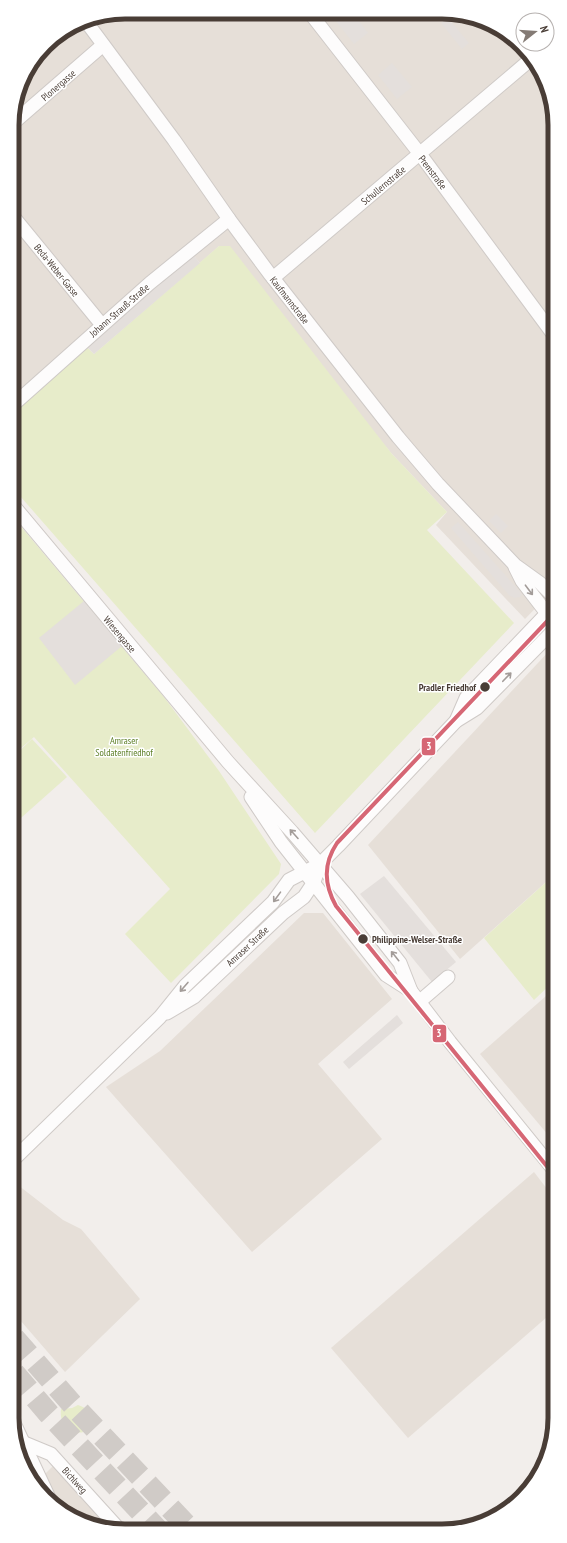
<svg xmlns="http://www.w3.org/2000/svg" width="567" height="1543" viewBox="0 0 567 1543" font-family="'PT Sans Narrow',sans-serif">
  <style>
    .residential { fill: #e6dfd8 }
    .green { fill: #e7ecca }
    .parking { fill: #e4dfdc }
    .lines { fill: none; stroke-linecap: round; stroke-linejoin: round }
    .highway-tunnel { stroke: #d0cbc7; stroke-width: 22; stroke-dasharray: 22 11; stroke-linecap: butt }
    .street-casing { stroke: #cfcac7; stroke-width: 15 }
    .street { stroke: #fdfcfc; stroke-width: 13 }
    .tram-1-casing { stroke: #fff; stroke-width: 7 }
    .tram-1 { stroke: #d66775; stroke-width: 4 }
    .oneway { stroke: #a39c99 }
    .stop-dot { fill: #493d36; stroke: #fff; stroke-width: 1.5 }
    .labels { text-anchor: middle; stroke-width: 3; stroke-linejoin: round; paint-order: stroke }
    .street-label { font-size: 10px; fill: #493d36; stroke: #fff }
    .stop-label { font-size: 10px; font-weight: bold; fill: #493d36; stroke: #fff; text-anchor: end }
    .park-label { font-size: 10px; fill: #5c7e26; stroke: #fff }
    .rim { fill: none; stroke: #493d36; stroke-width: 5 }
    .line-badge { stroke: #fff; stroke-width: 1.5 }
    .badge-label { font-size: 11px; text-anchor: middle; font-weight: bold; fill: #fff }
  </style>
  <rect width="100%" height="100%" fill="#f2eeeb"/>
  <g class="residential">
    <polygon points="125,12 464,14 522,45 553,103 554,589 525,619 436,525 447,512 392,454 219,246 200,263 193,255 87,347 13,406 12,117 24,75 50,40 82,21"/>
    <polygon points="551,649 554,649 554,875 460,959 368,845"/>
    <polygon points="304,913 323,913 392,999 318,1064 382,1139 252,1252 106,1087 160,1051"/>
    <polygon points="554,989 554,1142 480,1054"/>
    <polygon points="534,1172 554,1198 555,1310 408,1438 331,1348"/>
    <polygon points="14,1182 63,1220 81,1229 140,1299 65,1372 14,1313"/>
    <polygon points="55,1464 112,1529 103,1529 55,1503 43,1476"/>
  </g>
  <g class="green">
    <polygon points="219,246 230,246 392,454 447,512 427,530 514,623 315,833 13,488 13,406 87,347 94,354"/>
    <polygon points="13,517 164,697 219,771 281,864 279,874 171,983 125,934 170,889 34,737 13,755"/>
    <polygon points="32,739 67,777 13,825 13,757"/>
    <polygon points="554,875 554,981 534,1000 484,938"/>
    <path d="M78,1405C87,1408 94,1414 96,1424C82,1441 58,1431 61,1409L72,1408Z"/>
  </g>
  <g class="parking">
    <polygon points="343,13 353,13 368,33 354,44 335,20"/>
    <polygon points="448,18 469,43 462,49 441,23"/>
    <polygon points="392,63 412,87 397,99 378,75"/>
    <polygon points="193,255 200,263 94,354 87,347"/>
    <polygon points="496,514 508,526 501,533 489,521"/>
    <polygon points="458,522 522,594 520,597 514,598 509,595 451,528"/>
    <polygon points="84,601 122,646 75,685 39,638"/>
    <polygon points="384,876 456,962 432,982 360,894"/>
    <polygon points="397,1015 403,1023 349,1069 343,1062"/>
  </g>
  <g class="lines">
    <g class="highway-tunnel">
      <polyline points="14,1338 72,1404 190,1529"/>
      <polyline points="14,1373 49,1414 157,1529"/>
    </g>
    <defs>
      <g id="street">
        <polyline points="310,13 420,154 553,334"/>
        <polyline points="85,20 174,140 229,219 269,273 398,437 438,484 515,565 540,583 554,597"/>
        <polyline points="12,124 103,45"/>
        <polyline points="12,215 102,325"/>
        <polyline points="273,278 530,60"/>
        <polyline points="13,405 150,283 229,219"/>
        <polyline points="13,505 228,762 292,832 348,897 400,963 411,991"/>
        <polyline points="515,567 522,581 552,620"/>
        <polyline points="456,721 466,698 554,606"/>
        <polyline points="251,797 281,842 386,975 411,991 450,1042 554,1170"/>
        <polyline points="419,1002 448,977"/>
        <polyline points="167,1013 194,997 283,913 304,897 314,882 316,876"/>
        <polyline points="14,1159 160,1017 185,986 273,902 289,880 320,864 338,846 456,721 477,708 554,630"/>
        <polyline points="14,1423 50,1500"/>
        <polyline points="22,1442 51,1454 119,1529"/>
      </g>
    </defs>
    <use href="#street" class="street-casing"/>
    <use href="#street" class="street"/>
    <defs>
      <path id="tram-1" d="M554,614L337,843C323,864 324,884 336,906L554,1175"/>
    </defs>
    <use href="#tram-1" class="tram-1-casing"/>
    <use href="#tram-1" class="tram-1"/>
  </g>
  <defs><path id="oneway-shaft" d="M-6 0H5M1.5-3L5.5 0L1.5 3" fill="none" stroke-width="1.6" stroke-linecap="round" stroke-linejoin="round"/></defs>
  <g class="oneway">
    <use href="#oneway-shaft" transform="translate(529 590) rotate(53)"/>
    <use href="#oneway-shaft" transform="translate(507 677) rotate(-46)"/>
    <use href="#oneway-shaft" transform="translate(294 834) rotate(-132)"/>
    <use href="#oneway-shaft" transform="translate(277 897) rotate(126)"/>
    <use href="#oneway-shaft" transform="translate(395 956) rotate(-129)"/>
    <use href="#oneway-shaft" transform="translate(184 987) rotate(131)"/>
  </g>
  <g class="stop-dot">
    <circle cx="485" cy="687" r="5.5"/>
    <circle cx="363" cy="939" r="5.5"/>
  </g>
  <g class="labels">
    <g class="street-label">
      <text transform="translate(58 85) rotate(-41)" y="4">Plonergasse</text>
      <text transform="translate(433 172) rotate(53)" y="4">Premstraße</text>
      <text transform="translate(383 185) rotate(-40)" y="4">Schullernstraße</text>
      <text transform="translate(57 270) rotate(51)" y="4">Beda-Weber-Gasse</text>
      <text transform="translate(290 300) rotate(52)" y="4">Kaufmannstraße</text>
      <text transform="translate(119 310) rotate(-41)" y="4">Johann-Strauß-Straße</text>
      <text transform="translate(120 634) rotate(50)" y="4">Wiesengasse</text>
      <text transform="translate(247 946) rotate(-43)" y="4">Amraser Straße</text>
      <text transform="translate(75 1480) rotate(48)" y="4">Bichlweg</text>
    </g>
    <g class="stop-label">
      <text x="476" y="691">Pradler Friedhof</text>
      <text x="372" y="943" text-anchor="start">Philippine-Welser-Straße</text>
    </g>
    <g class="park-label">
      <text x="124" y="744">Amraser<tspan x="124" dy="12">Soldatenfriedhof</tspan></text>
    </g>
  </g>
  <path d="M0 0H567V1543H0ZM125 19H442A106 106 0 0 1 548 125V1418A106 106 0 0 1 442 1524H125A106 106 0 0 1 19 1418V125A106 106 0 0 1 125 19Z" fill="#fff" fill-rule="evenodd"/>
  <path class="rim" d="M125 19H442A106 106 0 0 1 548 125V1418A106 106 0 0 1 442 1524H125A106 106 0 0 1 19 1418V125A106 106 0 0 1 125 19Z"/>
  <g class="line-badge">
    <rect x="421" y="737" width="15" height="19" rx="4" fill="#d66775"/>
    <rect x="432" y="1024" width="15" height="19" rx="4" fill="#d66775"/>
  </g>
  <g class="badge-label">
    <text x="429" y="750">3</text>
    <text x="439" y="1037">3</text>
  </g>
  <g transform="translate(535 32) rotate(73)"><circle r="19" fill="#ffffff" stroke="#b6b1af"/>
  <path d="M0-3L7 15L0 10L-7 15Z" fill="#847b75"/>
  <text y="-6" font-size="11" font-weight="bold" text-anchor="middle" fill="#493d36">N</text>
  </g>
</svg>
